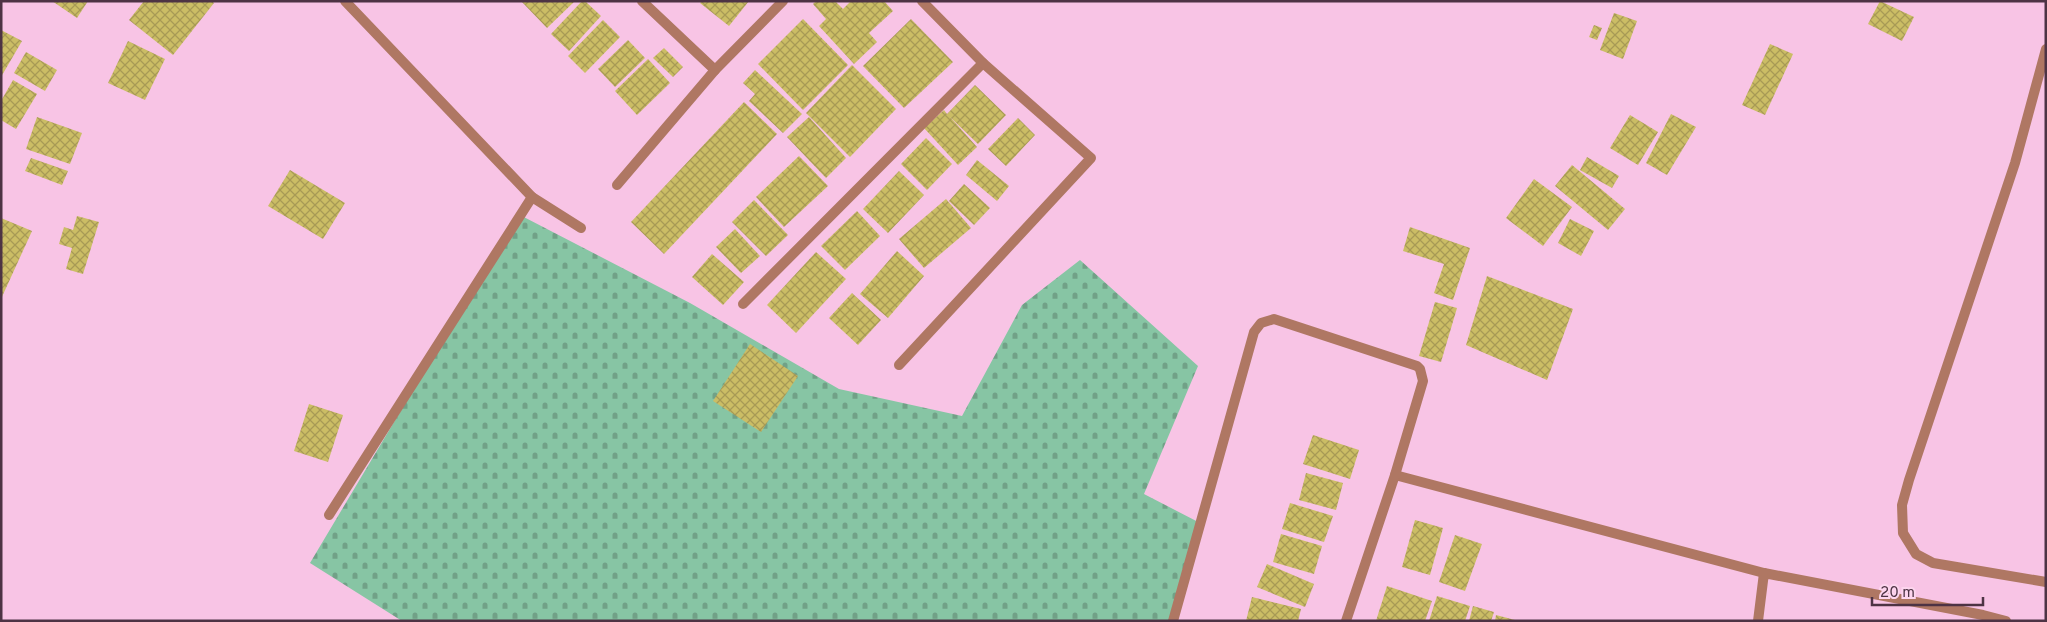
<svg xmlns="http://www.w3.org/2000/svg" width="2047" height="622" viewBox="0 0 2047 622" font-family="Overpass,sans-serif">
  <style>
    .cemetery { fill: url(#cemetery-stones) }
    .building { fill: url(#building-cross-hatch) }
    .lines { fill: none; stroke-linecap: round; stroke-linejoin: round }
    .minor { stroke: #af7763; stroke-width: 10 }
  </style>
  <defs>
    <pattern id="cemetery-stones" width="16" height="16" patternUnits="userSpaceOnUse" patternTransform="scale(1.25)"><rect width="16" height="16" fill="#87c5a4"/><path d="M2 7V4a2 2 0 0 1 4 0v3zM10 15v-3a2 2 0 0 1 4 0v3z" fill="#71a187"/></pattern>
    <pattern id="building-cross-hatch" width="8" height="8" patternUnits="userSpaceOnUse" patternTransform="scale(1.25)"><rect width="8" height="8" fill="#cbbd65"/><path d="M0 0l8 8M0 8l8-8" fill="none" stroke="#a79a55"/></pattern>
  </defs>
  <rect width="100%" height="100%" fill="#f8c4e5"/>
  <polygon class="cemetery" points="518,214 690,303 839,389 962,416 1022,305 1080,260 1198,366 1144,494 1204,525 1175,621 402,621 310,563"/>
  <g class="building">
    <polygon points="52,1 88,1 77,18"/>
    <polygon points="144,1 212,1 214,3 173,55 129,20"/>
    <polygon points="521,1 575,1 547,28"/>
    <polygon points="582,1 585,1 601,16 569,51 551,34"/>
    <polygon points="702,1 749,1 729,26 700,3"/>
    <polygon points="816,1 835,1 843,9 851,1 884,1 893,11 869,33 877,42 854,64 819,26 826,19 813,4"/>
    <polygon points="1880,1 1914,17 1902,41 1868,24"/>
    <polygon points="1614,13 1637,21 1623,59 1600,50"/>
    <polygon points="803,19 848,65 803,110 758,64"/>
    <polygon points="911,19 953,62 904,108 863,66"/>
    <polygon points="603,20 620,37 585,73 568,56"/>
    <polygon points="1594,25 1602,28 1597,40 1589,37"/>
    <polygon points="1,30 22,41 1,77"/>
    <polygon points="628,40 645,58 615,87 598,69"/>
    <polygon points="128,41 165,59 145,100 108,83"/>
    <polygon points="1770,44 1793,54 1765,115 1742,105"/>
    <polygon points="664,48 683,67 673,77 653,58"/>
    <polygon points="26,52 57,70 45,91 14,73"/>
    <polygon points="648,59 670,83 637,115 615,91"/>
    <polygon points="852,65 896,109 850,157 806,113"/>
    <polygon points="755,70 802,114 783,133 749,101 755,94 743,83"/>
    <polygon points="13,80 37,94 16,129 1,120 1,101"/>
    <polygon points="975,85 1006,115 978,144 950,117 977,147 958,165 924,128 944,110 947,114"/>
    <polygon points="744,102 777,134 664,254 631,222"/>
    <polygon points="1671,114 1696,127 1667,175 1646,163"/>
    <polygon points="1630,115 1658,132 1638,165 1610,148"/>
    <polygon points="37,117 82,133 70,164 26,149"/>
    <polygon points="809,117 846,158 826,178 787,137"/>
    <polygon points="1018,118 1035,135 1006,166 988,149"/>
    <polygon points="926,138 952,164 927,190 901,164"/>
    <polygon points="799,156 828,186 784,227 756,197"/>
    <polygon points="1587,157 1619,176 1612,188 1580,170"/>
    <polygon points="31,158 68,171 62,185 25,171"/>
    <polygon points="977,160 1009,186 997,201 966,175"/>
    <polygon points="1572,165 1625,209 1608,230 1555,186"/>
    <polygon points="290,170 345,203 323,239 268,206"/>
    <polygon points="899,171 924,195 888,233 863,209"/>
    <polygon points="1534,179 1572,207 1543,246 1506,218"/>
    <polygon points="964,184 990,208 974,225 949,201"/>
    <polygon points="946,199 971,228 924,268 899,239"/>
    <polygon points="754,200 788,235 766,256 732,222"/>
    <polygon points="857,211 880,236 845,270 821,246"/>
    <polygon points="77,216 99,222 83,274 66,269 72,248 59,244 64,227 73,230"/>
    <polygon points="1,218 32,231 1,299"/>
    <polygon points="1570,219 1594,231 1581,256 1558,243"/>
    <polygon points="1410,227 1470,248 1453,300 1434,293 1444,264 1403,251"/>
    <polygon points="735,229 760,256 741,273 716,247"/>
    <polygon points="897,251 924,276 888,318 860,294"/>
    <polygon points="816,252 846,279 796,333 767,305"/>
    <polygon points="712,254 744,282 723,305 692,277"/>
    <polygon points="1487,276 1573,309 1547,380 1466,345"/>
    <polygon points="852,293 881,320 858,345 829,318"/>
    <polygon points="1435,302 1457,308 1441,362 1419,356"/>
    <polygon points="750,344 798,376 761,432 713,401"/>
    <polygon points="309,404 343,415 328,462 294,451"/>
    <polygon points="1313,435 1359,450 1350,479 1303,464"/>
    <polygon points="1306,473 1343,483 1336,510 1299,500"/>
    <polygon points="1290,503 1333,516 1324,542 1282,529"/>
    <polygon points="1415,520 1443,528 1430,575 1402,567"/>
    <polygon points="1281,534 1322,546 1314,574 1273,562"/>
    <polygon points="1455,535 1482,544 1465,591 1439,582"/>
    <polygon points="1267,564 1314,584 1305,607 1257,587"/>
    <polygon points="1387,586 1432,601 1425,621 1376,621"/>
    <polygon points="1437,596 1470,606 1465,621 1429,621"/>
    <polygon points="1252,597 1301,609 1298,621 1246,621"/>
    <polygon points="1473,606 1494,612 1491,621 1469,621"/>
    <polygon points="1496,615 1515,620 1515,621 1495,621"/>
  </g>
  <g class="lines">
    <g class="minor">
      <polyline points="345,1 532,197"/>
      <polyline points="642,1 715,70"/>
      <polyline points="2046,49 2015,163 1909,480 1902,505 1903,533 1916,554 1933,563 2046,582"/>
      <polyline points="617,185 715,70 783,1"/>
      <polyline points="743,304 983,63"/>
      <polyline points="899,365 1091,158 983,63 922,1"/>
      <polyline points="1395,475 1764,573"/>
      <polyline points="329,515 532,197 581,228"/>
      <polyline points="1173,621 1254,332 1261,323 1274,319 1417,366 1420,369 1423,381 1395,475 1346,621"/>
      <polyline points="1758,621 1764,573 1983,615 2006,621"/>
    </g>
  </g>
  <rect width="2047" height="622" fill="none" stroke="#4d3344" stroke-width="5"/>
  <path d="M1872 597v8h111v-8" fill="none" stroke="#4d3344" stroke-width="2.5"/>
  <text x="1880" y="597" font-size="15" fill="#4d3344" stroke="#fdd5ee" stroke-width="4" paint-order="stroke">20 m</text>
</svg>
